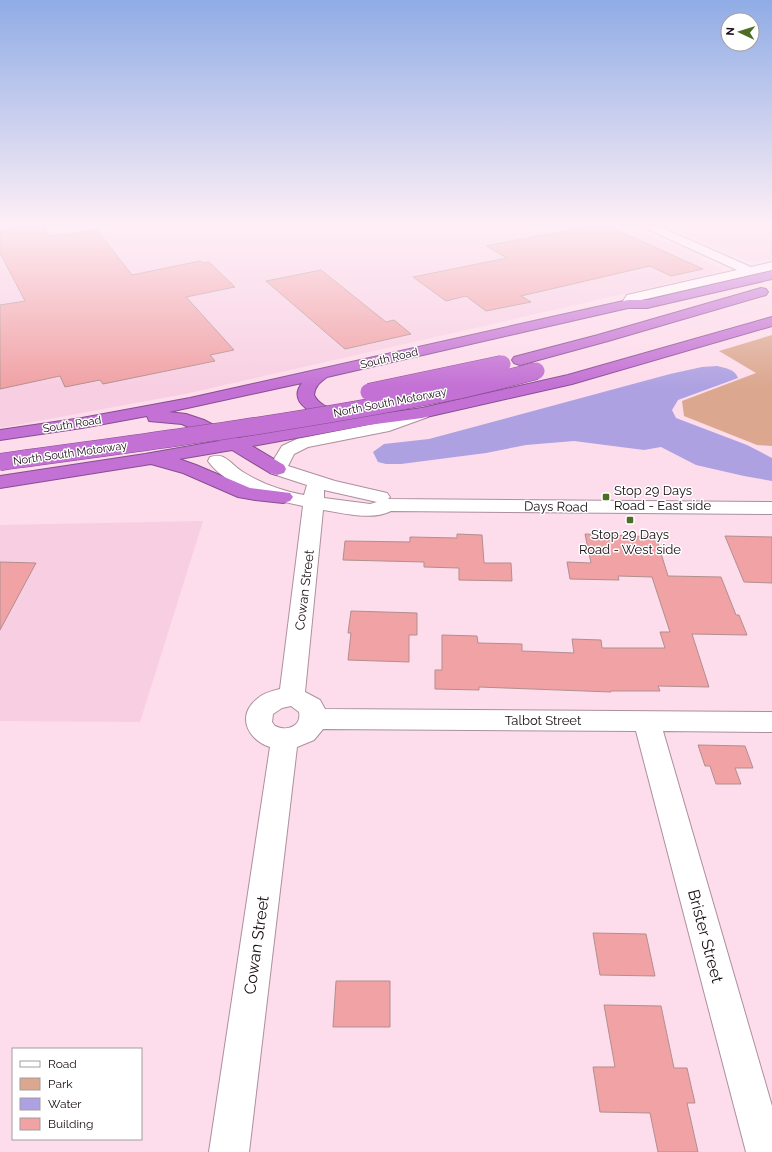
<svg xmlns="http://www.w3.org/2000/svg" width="772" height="1152" viewBox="0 0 772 1152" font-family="Raleway,sans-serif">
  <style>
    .built { fill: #f8cfe2 }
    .green { fill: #dba78f }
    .water { fill: #ada1e2 }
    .building { fill: #f0a2a5; stroke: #b18f8f }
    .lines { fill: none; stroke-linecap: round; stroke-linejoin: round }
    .minor-casing { stroke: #ad8f9d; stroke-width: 2 }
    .highway-casing { stroke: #874e90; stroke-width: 2 }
    .minor { fill: #fff; fill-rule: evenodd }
    .highway { fill: #c371d4; fill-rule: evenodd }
    .highway-bridge-casing { stroke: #874e90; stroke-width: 18; stroke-linecap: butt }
    .highway-bridge { stroke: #c371d4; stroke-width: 17 }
    .poi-dot { fill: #4c6d24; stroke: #fff; stroke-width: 1.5 }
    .labels { text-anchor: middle; stroke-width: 3; stroke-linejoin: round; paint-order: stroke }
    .far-street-label { font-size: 11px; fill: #170c11; stroke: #fff }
    .poi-label { font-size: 13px; fill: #170c11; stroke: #fff; text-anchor: start }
    .street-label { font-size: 13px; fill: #170c11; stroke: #fff }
    .near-street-label { font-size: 16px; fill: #170c11; stroke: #fff }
  </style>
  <rect width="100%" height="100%" fill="#fddceb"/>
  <g class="built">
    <polygon points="0,226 632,226 723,270 720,272 185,394 0,428"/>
    <polygon points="667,226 772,226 772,259 757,262 747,261"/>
    <polygon points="203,521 140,722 0,721 0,525"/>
  </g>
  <polygon class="green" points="772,335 772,446 757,445 684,416 682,401 756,373 719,351"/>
  <path class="water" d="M717,366C725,368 735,369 738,378L678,400L672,410L676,418L747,445L770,457L772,458V481L744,476L696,465L661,447L644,450L574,441L526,445L486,453L401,464H386L378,462L373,452L384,444L429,439L670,374L702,367Z"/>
  <g class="building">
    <polygon points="32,226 43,226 50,236 97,230 132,275 200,261 203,263 209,262 235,287 186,297 234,350 210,355 215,361 103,384 100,380 65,387 60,376 0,389 0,305 25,301 0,253 0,231"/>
    <polygon points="590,226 608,226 703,269 671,276 650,266 521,296 531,302 486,311 466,296 446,301 413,277 507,258 486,246"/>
    <polygon points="321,270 386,322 394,320 411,334 345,349 266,281"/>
    <polygon points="457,534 482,535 484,563 511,563 512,581 459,580 459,568 424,567 424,562 343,560 345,541 410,542 410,537 457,538"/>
    <polygon points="585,534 656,537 668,576 721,577 736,615 739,615 747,635 692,634 709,687 658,686 660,691 611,691 611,692 479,687 479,690 435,689 435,670 442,670 442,635 477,636 478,643 522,644 522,651 574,653 572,639 601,640 602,648 665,648 660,632 670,632 652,577 618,576 619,580 570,579 567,562 591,563"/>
    <polygon points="725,536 772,537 772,583 744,582"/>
    <polygon points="0,562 36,563 0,630"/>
    <polygon points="351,611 417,613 417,635 409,635 409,662 348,660 351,633 348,633"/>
    <polygon points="698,745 745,746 753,768 735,768 741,784 716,784 710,766 705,766"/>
    <polygon points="593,933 646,934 655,976 600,975"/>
    <polygon points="336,981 390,981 390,1027 333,1027"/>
    <polygon points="604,1005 661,1006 674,1068 687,1068 695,1103 687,1103 698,1152 658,1152 650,1113 600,1112 593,1067 615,1067"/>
  </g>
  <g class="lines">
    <defs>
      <g id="minor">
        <polygon points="643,226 658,226 751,267 772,262 772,270 637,301 633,307 628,308 623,307 621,304 627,295 737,270 645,228"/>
        <path d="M422,408L428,409L431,413L428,417L389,431L308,447L294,454L288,466L335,481L387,493L390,497L388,499L772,502V514L391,511C372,521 344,513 323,510L305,692L320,700L325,709L772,712V732L663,731L772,1106V1152H746L636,731L323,729L314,740L297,747L249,1152H209L270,747C248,740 236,716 257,699C263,693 272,691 280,689L303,506C272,500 227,488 208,461L210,457C215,456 218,455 223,457C230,460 236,468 243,472C262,484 283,491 304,495L307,485L270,473L268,469L282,446L297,439L379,423ZM324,490L377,502L370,504L324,498ZM291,706L299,712C302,726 287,732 275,726L272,722L273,714L282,708Z"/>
      </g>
      <g id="highway">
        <path d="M772,271V279L647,308H628L327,377C319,383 315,386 314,395C322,412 345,408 351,418L422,408L568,375L772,317V326L572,384L422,418L368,425L252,446L284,465L286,469L284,473L277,475L270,473L232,450L179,459L196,465L250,488L290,493L293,497L290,501L283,503L255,500L238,497L183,473L151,464L0,488V476L145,454L219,441L182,424L149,421L147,416L82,428L0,440V430L82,418L190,398L628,300H647ZM302,383C286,404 317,416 334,421L238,438L204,420L186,414L169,412Z"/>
        <polygon points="761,288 766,289 768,292 766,295 608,341 520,365 514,363 512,360 514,357 598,335"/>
      </g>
    </defs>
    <use href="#minor" class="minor-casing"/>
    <use href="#highway" class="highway-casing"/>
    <use href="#minor" class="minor"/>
    <use href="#highway" class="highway"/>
    <defs>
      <g id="highway-bridge">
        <polyline points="369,392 502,364"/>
        <path d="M0,462C147,442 294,423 439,394C472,388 504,379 536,371"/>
      </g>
    </defs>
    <use href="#highway-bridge" class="highway-bridge-casing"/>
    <use href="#highway-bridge" class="highway-bridge"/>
  </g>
  <linearGradient id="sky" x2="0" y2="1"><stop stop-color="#90ace6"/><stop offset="0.58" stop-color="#feeff6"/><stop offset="1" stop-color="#feeff6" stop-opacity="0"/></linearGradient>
  <rect width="772" height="387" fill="url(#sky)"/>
  <g class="poi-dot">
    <rect x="602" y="493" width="8" height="8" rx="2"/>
    <rect x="626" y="516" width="8" height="8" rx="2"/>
  </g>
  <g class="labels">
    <g class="far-street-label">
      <text transform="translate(389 358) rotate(-13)" y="4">South Road</text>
      <text transform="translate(390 402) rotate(-11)" y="4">North South Motorway</text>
      <text transform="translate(72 424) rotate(-9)" y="4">South Road</text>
      <text transform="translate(70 453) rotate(-8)" y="4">North South Motorway</text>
    </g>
    <g class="poi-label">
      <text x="614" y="495">Stop 29 Days<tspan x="614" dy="15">Road - East side</tspan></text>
      <text x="630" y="539" text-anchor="middle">Stop 29 Days<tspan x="630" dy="15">Road - West side</tspan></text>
    </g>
    <g class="street-label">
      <text transform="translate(556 506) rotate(1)" y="5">Days Road</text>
      <text transform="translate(304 590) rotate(-83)" y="5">Cowan Street</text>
      <text x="543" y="725">Talbot Street</text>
    </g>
    <g class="near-street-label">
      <text transform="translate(706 936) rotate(75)" y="6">Brister Street</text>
      <text transform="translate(256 945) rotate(-82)" y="6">Cowan Street</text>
    </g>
  </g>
  <rect x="12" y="1048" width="130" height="92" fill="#ffffff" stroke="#a29ea0"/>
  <rect x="20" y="1061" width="20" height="6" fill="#ffffff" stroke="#a29ea0"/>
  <text x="48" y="1068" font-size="12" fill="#170c11">Road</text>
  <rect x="20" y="1078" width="20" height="12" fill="#dba78f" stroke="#a29ea0"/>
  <text x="48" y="1088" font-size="12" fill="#170c11">Park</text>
  <rect x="20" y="1098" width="20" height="12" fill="#ada1e2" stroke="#a29ea0"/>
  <text x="48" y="1108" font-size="12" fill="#170c11">Water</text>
  <rect x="20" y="1118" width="20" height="12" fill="#f0a2a5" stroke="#a29ea0"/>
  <text x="48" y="1128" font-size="12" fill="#170c11">Building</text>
  <g transform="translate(740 32) rotate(274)"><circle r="19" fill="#ffffff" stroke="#a29ea0"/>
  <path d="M0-3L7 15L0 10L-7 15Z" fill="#4c6d24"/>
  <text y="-6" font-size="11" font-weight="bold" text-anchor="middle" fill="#170c11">N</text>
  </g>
</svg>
